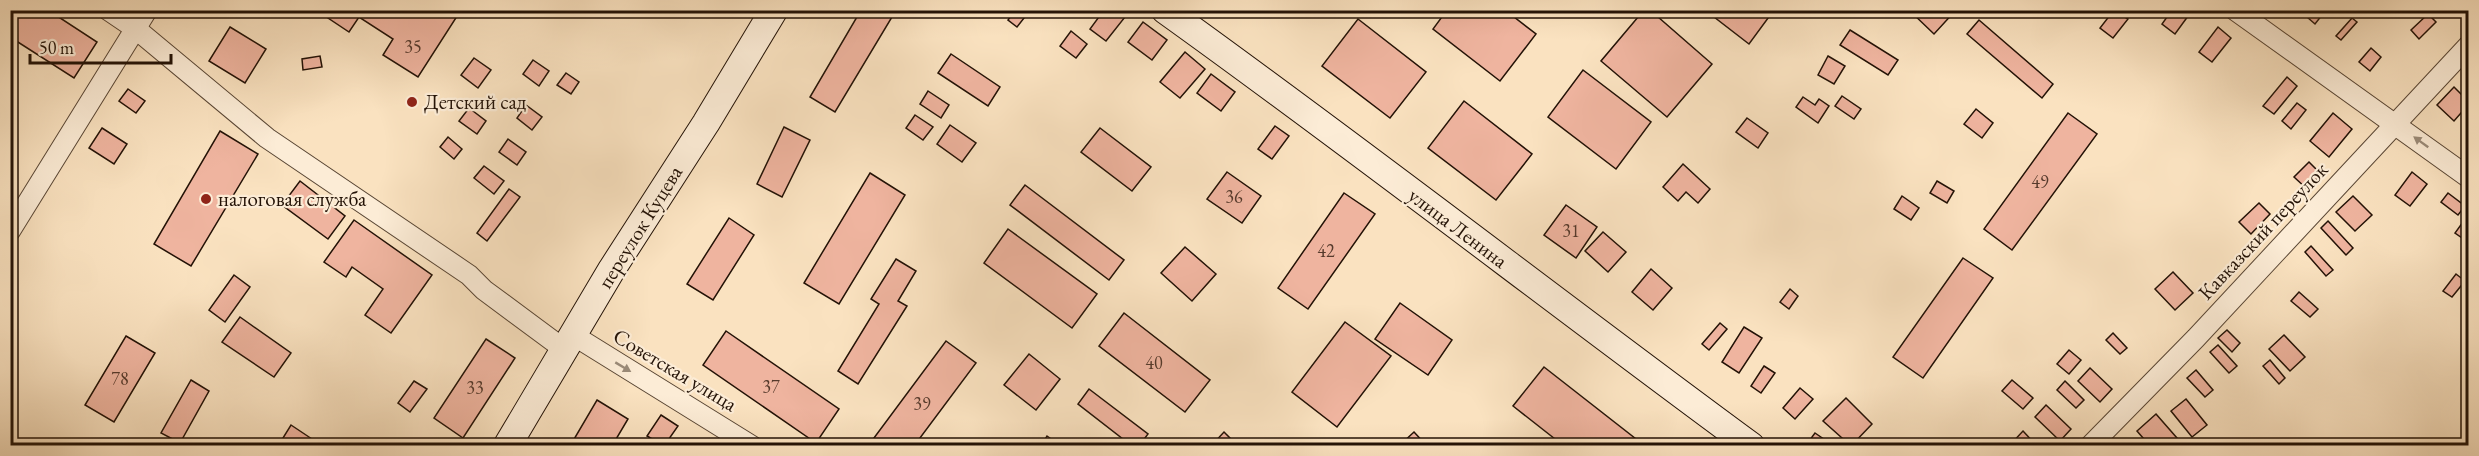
<svg xmlns="http://www.w3.org/2000/svg" width="2479" height="456" viewBox="0 0 2479 456" font-family="'EB Garamond',serif">
  <style>
    .building { fill: #efb49f; stroke: #231206; stroke-width: 1.5 }
    .lines { fill: none; stroke-linecap: round; stroke-linejoin: round }
    .street-casing { stroke: #594634; stroke-width: 22 }
    .secondary-casing { stroke: #231206; stroke-width: 29 }
    .street { stroke: #fcecd6; stroke-width: 20 }
    .secondary { stroke: #fcecd6; stroke-width: 27 }
    .oneway { fill: #9a8a78 }
    .poi-dot { fill: #8f2418; stroke: #fcecd6; stroke-width: 2 }
    .labels { text-anchor: middle; stroke-width: 4.5; stroke-linejoin: round; paint-order: stroke }
    .number-label { font-size: 18px; fill: #563a2c }
    .poi-label { font-size: 21px; fill: #231206; stroke: #fcecd6; text-anchor: start }
    .street-label { font-size: 21px; fill: #231206; stroke: #fcecd6 }
  </style>
  <rect width="100%" height="100%" fill="#fae2c0"/>
  <filter id="stains"><feTurbulence type="fractalNoise" baseFrequency=".00333" numOctaves="4"/><feColorMatrix values="0 0 0 0 .2 0 0 0 0 .09 0 0 0 0 .02 0 0 0 .5 -.17"/></filter>
  <radialGradient id="worn" r=".72"><stop offset=".6" stop-color="#630" stop-opacity="0"/><stop offset="1" stop-color="#630" stop-opacity=".3"/></radialGradient>
  <g class="building">
    <polygon points="10,10 48,10 97,42 74,78 10,37"/>
    <polygon points="316,10 461,10 418,77 383,55 393,39 359,17 349,32"/>
    <polygon points="861,10 881,10 892,17 835,112 810,97"/>
    <polygon points="1015,10 1024,10 1028,13 1017,27 1008,20"/>
    <polygon points="1104,10 1129,12 1106,41 1090,29"/>
    <polygon points="1447,10 1505,10 1536,34 1500,81 1433,29"/>
    <polygon points="1644,10 1650,10 1712,64 1667,117 1601,61"/>
    <polygon points="1705,10 1774,10 1749,44"/>
    <polygon points="1909,10 1956,10 1934,34"/>
    <polygon points="2114,10 2128,19 2113,38 2100,28"/>
    <polygon points="2172,10 2191,12 2175,34 2162,24"/>
    <polygon points="2299,10 2326,10 2315,24"/>
    <polygon points="2428,14 2436,22 2419,39 2411,30"/>
    <polygon points="2352,18 2357,22 2341,40 2336,36"/>
    <polygon points="1358,19 1426,72 1390,118 1322,66"/>
    <polygon points="1979,20 2053,84 2042,98 1967,34"/>
    <polygon points="1143,22 1167,40 1152,60 1128,42"/>
    <polygon points="230,27 266,49 245,83 209,61"/>
    <polygon points="2218,27 2231,38 2212,62 2199,52"/>
    <polygon points="1850,30 1898,60 1888,75 1840,45"/>
    <polygon points="1071,31 1087,44 1076,58 1060,46"/>
    <polygon points="2371,48 2381,57 2370,71 2359,62"/>
    <polygon points="1185,52 1205,69 1180,98 1160,82"/>
    <polygon points="951,54 1000,87 988,106 938,73"/>
    <polygon points="320,56 322,67 303,70 302,59"/>
    <polygon points="1828,56 1845,66 1834,84 1818,75"/>
    <polygon points="474,58 491,70 478,88 461,75"/>
    <polygon points="533,60 549,71 539,86 523,74"/>
    <polygon points="1583,70 1651,122 1616,169 1548,117"/>
    <polygon points="566,73 579,82 571,94 557,85"/>
    <polygon points="1211,74 1235,92 1221,111 1197,93"/>
    <polygon points="2287,77 2297,86 2274,114 2263,106"/>
    <polygon points="2454,87 2468,101 2468,105 2454,121 2437,105"/>
    <polygon points="128,89 145,101 136,113 119,101"/>
    <polygon points="928,91 949,105 941,118 920,104"/>
    <polygon points="1842,96 1861,109 1854,119 1835,106"/>
    <polygon points="1803,97 1815,105 1819,99 1829,106 1818,123 1796,107"/>
    <polygon points="1464,101 1532,154 1496,200 1428,148"/>
    <polygon points="2297,103 2306,110 2291,129 2282,121"/>
    <polygon points="526,105 542,117 532,130 517,118"/>
    <polygon points="469,108 486,121 477,134 459,121"/>
    <polygon points="1976,109 1993,123 1982,138 1964,124"/>
    <polygon points="2068,113 2097,134 2012,250 1984,229"/>
    <polygon points="2333,113 2352,129 2329,157 2310,141"/>
    <polygon points="915,115 933,127 923,140 906,128"/>
    <polygon points="1747,118 1768,133 1758,148 1736,132"/>
    <polygon points="950,125 976,143 962,162 937,144"/>
    <polygon points="1275,126 1289,136 1272,159 1258,149"/>
    <polygon points="784,127 810,140 782,197 757,184"/>
    <polygon points="102,128 127,144 114,164 89,148"/>
    <polygon points="1100,128 1151,167 1132,191 1081,152"/>
    <polygon points="220,131 258,154 191,266 154,244"/>
    <polygon points="448,137 462,149 454,159 440,147"/>
    <polygon points="508,139 526,152 517,165 499,152"/>
    <polygon points="2309,162 2321,174 2307,189 2294,177"/>
    <polygon points="1683,164 1710,189 1698,203 1686,192 1678,201 1663,187"/>
    <polygon points="484,166 504,181 494,194 474,178"/>
    <polygon points="1227,172 1261,196 1242,223 1207,199"/>
    <polygon points="2412,172 2427,184 2410,206 2395,195"/>
    <polygon points="870,173 905,195 839,304 804,283"/>
    <polygon points="300,181 345,216 328,239 282,205"/>
    <polygon points="1937,181 1954,191 1947,203 1930,193"/>
    <polygon points="1025,185 1124,260 1109,280 1010,205"/>
    <polygon points="509,189 520,197 487,241 477,233"/>
    <polygon points="1344,193 1375,214 1308,309 1278,288"/>
    <polygon points="2448,193 2465,206 2458,215 2441,202"/>
    <polygon points="1902,196 1919,208 1911,220 1894,209"/>
    <polygon points="2353,196 2372,215 2355,231 2336,212"/>
    <polygon points="2259,203 2270,214 2251,234 2239,222"/>
    <polygon points="1566,205 1597,227 1576,258 1544,235"/>
    <polygon points="2468,215 2468,235 2465,240 2455,233"/>
    <polygon points="729,218 754,235 713,300 687,284"/>
    <polygon points="354,220 432,275 391,333 365,315 383,289 352,267 346,277 324,262"/>
    <polygon points="2328,221 2353,248 2346,255 2321,228"/>
    <polygon points="1008,229 1097,294 1072,328 984,263"/>
    <polygon points="1603,232 1626,252 1608,272 1585,251"/>
    <polygon points="2311,246 2333,270 2326,276 2305,252"/>
    <polygon points="1185,247 1216,274 1192,301 1161,273"/>
    <polygon points="1963,258 1993,278 1923,378 1893,357"/>
    <polygon points="896,259 916,271 898,301 907,306 858,384 838,371 879,304 871,299"/>
    <polygon points="1651,269 1672,288 1653,310 1632,292"/>
    <polygon points="2173,272 2193,293 2175,310 2155,289"/>
    <polygon points="2456,274 2465,281 2452,297 2443,291"/>
    <polygon points="234,275 250,287 225,322 209,310"/>
    <polygon points="1790,289 1798,296 1789,309 1780,302"/>
    <polygon points="2299,292 2318,309 2310,317 2291,301"/>
    <polygon points="1400,303 1452,340 1428,375 1375,339"/>
    <polygon points="1124,313 1210,380 1185,412 1099,346"/>
    <polygon points="240,317 291,353 274,377 222,342"/>
    <polygon points="1345,322 1391,356 1337,427 1292,392"/>
    <polygon points="1720,323 1727,329 1709,350 1702,344"/>
    <polygon points="1744,327 1762,338 1739,373 1722,362"/>
    <polygon points="2227,330 2240,343 2232,352 2218,338"/>
    <polygon points="726,331 839,409 816,443 703,365"/>
    <polygon points="2113,333 2127,348 2120,354 2106,340"/>
    <polygon points="2284,335 2305,357 2290,371 2269,349"/>
    <polygon points="126,336 155,353 114,422 85,405"/>
    <polygon points="486,339 515,358 463,438 434,418"/>
    <polygon points="946,341 976,363 914,446 868,446"/>
    <polygon points="2218,345 2237,366 2229,373 2210,352"/>
    <polygon points="2069,350 2081,360 2069,374 2057,364"/>
    <polygon points="1029,354 1060,379 1036,410 1004,385"/>
    <polygon points="2270,360 2285,378 2279,384 2263,366"/>
    <polygon points="1764,366 1775,373 1761,393 1751,386"/>
    <polygon points="1544,367 1645,446 1564,446 1513,406"/>
    <polygon points="2090,368 2112,389 2100,402 2078,381"/>
    <polygon points="2196,370 2213,390 2205,397 2187,378"/>
    <polygon points="191,380 209,391 180,443 161,433"/>
    <polygon points="2012,380 2033,398 2023,409 2002,391"/>
    <polygon points="414,381 427,389 410,412 398,403"/>
    <polygon points="2065,381 2084,400 2076,408 2057,390"/>
    <polygon points="1800,388 1813,399 1795,419 1783,408"/>
    <polygon points="1089,389 1148,434 1139,446 1132,446 1078,404"/>
    <polygon points="1846,398 1872,424 1851,446 1823,421"/>
    <polygon points="2186,399 2207,425 2192,437 2171,411"/>
    <polygon points="597,400 628,419 612,446 570,446"/>
    <polygon points="2046,405 2071,429 2060,441 2035,417"/>
    <polygon points="2156,414 2177,438 2169,446 2150,446 2137,431"/>
    <polygon points="661,415 678,426 664,446 647,436"/>
    <polygon points="291,425 321,445 320,446 278,446"/>
    <polygon points="2023,431 2037,446 2009,446"/>
    <polygon points="1224,432 1238,446 1211,446"/>
    <polygon points="1414,432 1427,446 1399,446"/>
    <polygon points="1815,433 1831,444 1830,446 1816,446 1809,441"/>
    <polygon points="1047,436 1061,446 1041,446"/>
  </g>
  <g class="lines">
    <defs>
      <g id="street">
        <polyline points="108,10 136,29 267,138 469,275 484,290 565,350"/>
        <polyline points="2235,10 2468,177"/>
        <polyline points="10,231 147,10"/>
        <polyline points="573,335 752,446"/>
        <polyline points="2090,446 2196,338 2468,46"/>
      </g>
      <g id="secondary">
        <path d="M1165,10C1363,152 1555,302 1751,446"/>
        <polyline points="507,446 612,269 706,123 774,10"/>
      </g>
    </defs>
    <use href="#street" class="street-casing"/>
    <use href="#secondary" class="secondary-casing"/>
    <use href="#street" class="street"/>
    <use href="#secondary" class="secondary"/>
  </g>
  <defs><path id="oneway-solid" d="M-6-.8H1V-3.2L6.5 0L1 3.2V.8H-6Z" transform="scale(1.5)"/></defs>
  <g class="oneway">
    <use href="#oneway-solid" transform="translate(2421 142) rotate(-144)"/>
    <use href="#oneway-solid" transform="translate(623 367) rotate(31)"/>
  </g>
  <g class="poi-dot">
    <circle cx="412" cy="102" r="6"/>
    <circle cx="206" cy="199" r="6"/>
  </g>
  <g class="labels">
    <g class="number-label">
      <text x="413" y="53">35</text>
      <text x="2040" y="188">49</text>
      <text x="1234" y="203">36</text>
      <text x="1571" y="237">31</text>
      <text x="1326" y="257">42</text>
      <text x="1154" y="369">40</text>
      <text x="120" y="385">78</text>
      <text x="771" y="393">37</text>
      <text x="475" y="394">33</text>
      <text x="922" y="410">39</text>
    </g>
    <g class="poi-label">
      <text x="424" y="109">Детский сад</text>
      <text x="218" y="206">налоговая служба</text>
    </g>
    <g class="street-label">
      <text transform="translate(640 227) rotate(-58)" y="7">переулок Куцева</text>
      <text transform="translate(1458 228) rotate(37)" y="7">улица Ленина</text>
      <text transform="translate(2263 231) rotate(-47)" y="7">Кавказский переулок</text>
      <text transform="translate(675 370) rotate(31)" y="7">Советская улица</text>
    </g>
  </g>
  <rect width="2479" height="456" fill="none" stroke="#fae2c0" stroke-width="36"/>
  <rect x="12" y="12" width="2455" height="432" fill="none" stroke="#231206" stroke-width="3"/>
  <rect x="18" y="18" width="2443" height="420" fill="none" stroke="#231206" stroke-width="1.5"/>
  <path d="M30 54v9h141v-9" fill="none" stroke="#231206" stroke-width="3"/>
  <text x="39" y="54" font-size="18" fill="#231206" stroke="#fcecd6" stroke-width="4.5" paint-order="stroke">50 m</text>
  <rect width="100%" height="100%" filter="url(#stains)"/>
  <rect width="100%" height="100%" fill="url(#worn)"/>
</svg>
